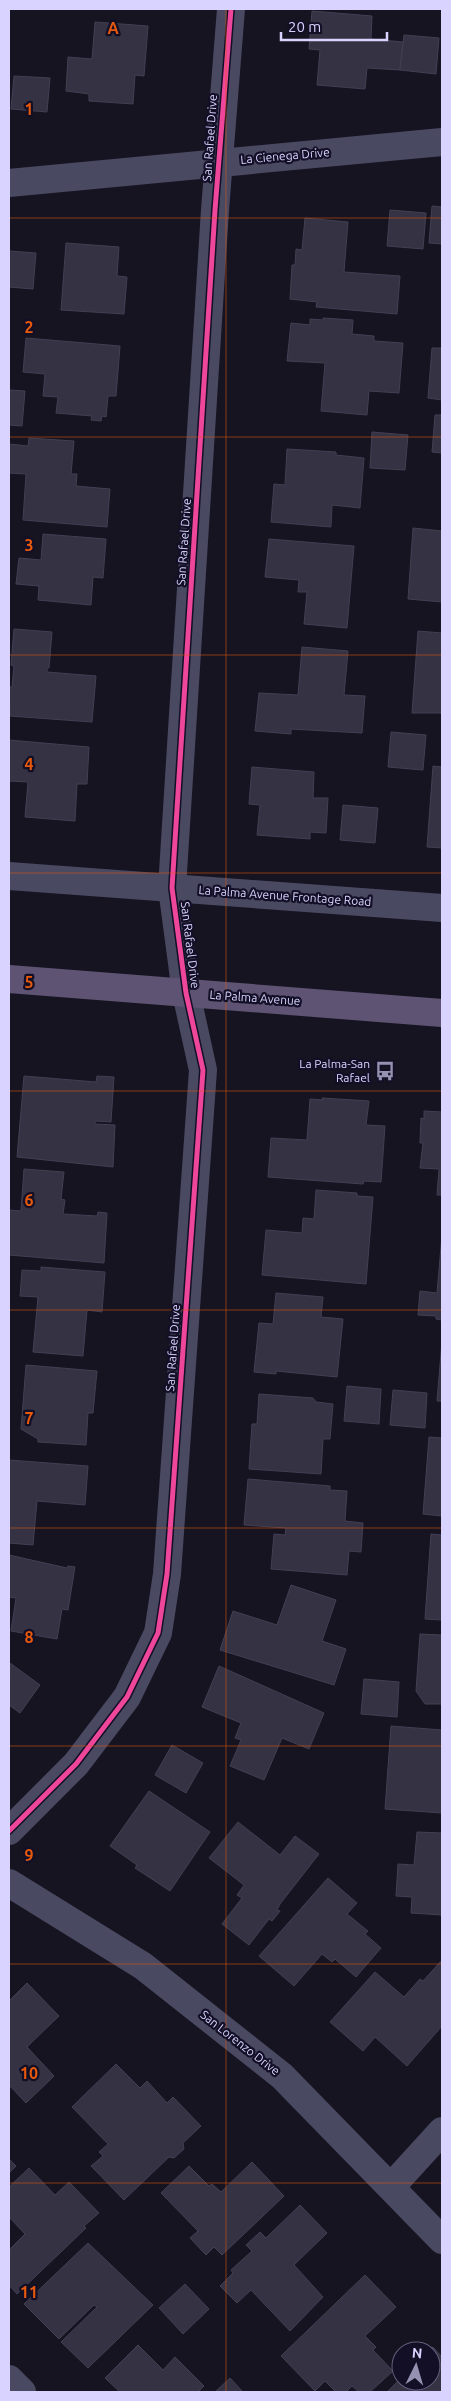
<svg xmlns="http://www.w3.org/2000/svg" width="451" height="2401" viewBox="0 0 451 2401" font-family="Ubuntu,sans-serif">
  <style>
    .building { fill: #343243; stroke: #433f54 }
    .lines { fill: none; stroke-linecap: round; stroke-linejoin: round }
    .street { stroke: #4a4962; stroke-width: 28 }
    .primary { stroke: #5e5373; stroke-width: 28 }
    .cycleway-casing { stroke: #130f26; stroke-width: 8 }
    .cycleway { stroke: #ed469a; stroke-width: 5 }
    .grid { fill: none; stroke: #e8590c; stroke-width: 1; stroke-opacity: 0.55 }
    .labels { text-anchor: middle; stroke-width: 4.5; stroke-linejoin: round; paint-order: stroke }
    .street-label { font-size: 12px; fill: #d9d4ff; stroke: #130f26 }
    .poi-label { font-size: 12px; fill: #d9d4ff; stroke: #130f26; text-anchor: end }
    .grid-label { font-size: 16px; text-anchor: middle; font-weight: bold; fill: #e8590c; stroke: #130f26; stroke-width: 4.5; stroke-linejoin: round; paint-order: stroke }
  </style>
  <rect width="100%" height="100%" fill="#161421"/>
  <g class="building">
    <polygon points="312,11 372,16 371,39 403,42 400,70 367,68 365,89 317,85 320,50 309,49"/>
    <polygon points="95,22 148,26 144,76 135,75 133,104 89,101 89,94 66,91 68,57 92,59"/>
    <polygon points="404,35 439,38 436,74 400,70"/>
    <polygon points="14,76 50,78 47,112 11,109"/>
    <polygon points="432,206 442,207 442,244 429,243"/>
    <polygon points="390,210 426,213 423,249 387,246"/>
    <polygon points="305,218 348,222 344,272 400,276 397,314 316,307 317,302 290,299 292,265 295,265 296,249 302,250"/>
    <polygon points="66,243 119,247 117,276 127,277 124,314 61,310"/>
    <polygon points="9,251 36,253 33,289 9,287"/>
    <polygon points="323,318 353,320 352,334 374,336 374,341 403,343 399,393 369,391 367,415 321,411 325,363 287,361 291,323 310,325 310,319 323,320"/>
    <polygon points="26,338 120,346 116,396 108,396 106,417 102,416 101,421 91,420 92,416 56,413 58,397 43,396 45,374 23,372"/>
    <polygon points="432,348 442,348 442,400 428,398"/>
    <polygon points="9,390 25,391 22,426 9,425"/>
    <polygon points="435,415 442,415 442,453 432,452"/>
    <polygon points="372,432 408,435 405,470 370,468"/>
    <polygon points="29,438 74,441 71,474 77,474 76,486 110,489 107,527 23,520 26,474 9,473 9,444 28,446"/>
    <polygon points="287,449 336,452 336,455 364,458 360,508 332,505 331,527 271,522 274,484 285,485"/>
    <polygon points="413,528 442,531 442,602 408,599"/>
    <polygon points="43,534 106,539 103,578 93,577 91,605 38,600 39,586 16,584 19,558 41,560"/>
    <polygon points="269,539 354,546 347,628 304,624 307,592 298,592 299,580 265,577"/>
    <polygon points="14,629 52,632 49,668 47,668 47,672 96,676 92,722 10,716 9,687 12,687 14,666 11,665"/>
    <polygon points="418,631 442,633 442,713 412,713"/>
    <polygon points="302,647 348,651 344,695 365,696 362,733 291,729 291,734 255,731 259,693 298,695"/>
    <polygon points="391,732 426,735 423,770 388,767"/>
    <polygon points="9,740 89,747 87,784 77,784 75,821 25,817 28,782 9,781"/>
    <polygon points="433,766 442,767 442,848 427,847"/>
    <polygon points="252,767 314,772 313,798 328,798 326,833 310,832 310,839 257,835 260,805 249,804"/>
    <polygon points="343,805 378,808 375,843 340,840"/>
    <polygon points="24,1076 96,1082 97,1076 114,1077 111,1122 95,1121 95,1124 115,1125 113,1167 17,1157"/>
    <polygon points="322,1098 369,1101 366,1125 385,1126 381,1182 364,1181 363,1184 268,1177 271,1138 307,1140 310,1099 323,1100"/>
    <polygon points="424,1111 442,1112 442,1195 437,1195 439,1169 420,1168 423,1143 420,1143 421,1118 424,1119"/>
    <polygon points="24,1169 64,1172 61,1199 65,1200 63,1214 97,1216 98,1212 107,1213 104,1263 9,1255 9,1210 21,1211"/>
    <polygon points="316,1190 357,1193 357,1196 373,1197 366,1284 262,1275 266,1230 302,1233 303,1218 314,1219"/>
    <polygon points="442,1235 442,1320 436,1319 436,1316 418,1315 420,1291 437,1293"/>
    <polygon points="41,1267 105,1272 102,1312 87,1310 83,1356 33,1352 38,1297 20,1296 22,1270 41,1271"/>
    <polygon points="276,1293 323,1297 321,1317 343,1319 337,1377 276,1371 276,1374 254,1372 259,1323 273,1324"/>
    <polygon points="442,1341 442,1401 437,1401"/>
    <polygon points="26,1365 97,1371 93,1413 88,1413 86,1445 38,1442 38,1439 21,1429"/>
    <polygon points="347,1386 381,1389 379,1424 344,1421"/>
    <polygon points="393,1390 427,1393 425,1428 390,1425"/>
    <polygon points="259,1394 313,1398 316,1402 333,1404 330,1439 323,1439 321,1474 249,1469 252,1424 257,1424"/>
    <polygon points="429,1437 442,1438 442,1516 423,1514"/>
    <polygon points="9,1460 88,1466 85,1505 37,1501 33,1545 9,1543"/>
    <polygon points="248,1479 330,1486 330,1490 347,1491 345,1521 363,1523 361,1552 349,1551 347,1575 271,1569 274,1534 285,1535 286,1528 244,1525"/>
    <polygon points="431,1534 442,1535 442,1620 425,1619"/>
    <polygon points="9,1555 67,1568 68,1566 75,1567 68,1610 62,1609 57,1639 11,1631 16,1598 9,1597"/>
    <polygon points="291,1585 336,1600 322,1641 346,1649 334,1685 220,1650 233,1611 277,1625"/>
    <polygon points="420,1634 442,1635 442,1704 425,1704 416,1691"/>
    <polygon points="10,1663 40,1685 20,1713 9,1705"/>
    <polygon points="219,1666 324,1713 309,1749 282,1738 264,1780 230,1766 241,1740 235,1738 241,1723 202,1707"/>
    <polygon points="364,1679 399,1682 397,1717 361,1714"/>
    <polygon points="391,1726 442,1730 442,1813 385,1809"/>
    <polygon points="172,1745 203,1763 186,1793 155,1775"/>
    <polygon points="149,1791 210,1832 170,1891 135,1868 137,1865 110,1846"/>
    <polygon points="238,1822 280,1855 295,1836 319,1854 280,1904 277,1910 280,1911 272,1921 269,1919 249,1945 222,1924 242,1898 237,1895 244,1885 209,1858"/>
    <polygon points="417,1832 442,1833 442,1915 411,1913 412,1897 396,1896 398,1864 414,1865"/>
    <polygon points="328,1878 357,1903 347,1914 368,1931 365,1934 381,1948 356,1977 335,1959 332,1962 322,1954 294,1986 259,1956"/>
    <polygon points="442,1960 442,2026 407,2066 375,2037 363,2051 330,2022 375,1972 404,1997 420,1979 423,1981"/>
    <polygon points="27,1983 59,2016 27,2047 54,2076 26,2103 9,2085 9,2001"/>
    <polygon points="116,2064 140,2088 147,2081 167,2103 173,2097 201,2126 183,2143 184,2149 174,2158 169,2157 124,2200 91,2166 103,2156 99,2152 108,2144 72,2107"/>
    <polygon points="9,2159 16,2166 9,2173"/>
    <polygon points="252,2162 284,2196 222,2255 214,2247 206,2255 190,2238 198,2231 161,2193 189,2166 209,2186 212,2184 221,2192"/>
    <polygon points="29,2168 55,2195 69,2182 99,2213 84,2226 86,2228 17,2294 9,2285 9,2250 25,2234 9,2217 9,2187"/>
    <polygon points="300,2205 327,2233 294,2265 323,2297 290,2331 251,2290 237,2303 220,2286 233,2273 231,2270 252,2251 246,2245 260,2232 266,2238"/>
    <polygon points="88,2243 153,2305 88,2368 61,2342 97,2307 94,2305 59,2339 24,2304"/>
    <polygon points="365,2275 396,2307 365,2336 376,2347 373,2350 393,2371 370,2392 359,2392 352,2386 346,2392 336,2392 325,2381 315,2391 281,2356"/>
    <polygon points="185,2284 209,2309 183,2334 159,2308"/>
    <polygon points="138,2345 163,2370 175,2357 204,2386 198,2392 120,2392 105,2378"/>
    <polygon points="433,2347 442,2357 442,2391 387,2392 401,2378 401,2381 431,2381 431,2351 429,2351"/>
    <polygon points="230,2378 243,2392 215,2392"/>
  </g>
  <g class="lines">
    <g class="street">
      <polyline points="9,183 442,142"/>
      <polyline points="9,876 442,908"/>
      <polyline points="9,1831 76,1764 127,1697 158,1633 167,1574 203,1070 186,993 172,888 215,210 231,9"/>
      <polyline points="9,1883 143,1966 282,2076 442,2240"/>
      <polyline points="391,2187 442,2131"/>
      <polyline points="9,2379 22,2392"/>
    </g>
    <polyline class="primary" points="9,979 442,1013"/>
    <defs>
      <polyline id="cycleway" points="9,1831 76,1764 127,1697 158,1633 167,1574 203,1070 186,993 172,888 215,210 231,9"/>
    </defs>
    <use href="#cycleway" class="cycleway-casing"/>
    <use href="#cycleway" class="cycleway"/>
  </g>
  <path class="grid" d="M226,9V2392M9,218H442M9,437H442M9,655H442M9,873H442M9,1091H442M9,1310H442M9,1528H442M9,1746H442M9,1964H442M9,2183H442"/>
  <defs>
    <symbol id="bus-bare" viewBox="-9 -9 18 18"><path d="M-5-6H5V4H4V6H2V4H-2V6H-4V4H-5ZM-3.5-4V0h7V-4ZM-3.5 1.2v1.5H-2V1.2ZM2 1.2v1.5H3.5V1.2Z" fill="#9591b1" stroke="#130f26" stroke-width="2.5" paint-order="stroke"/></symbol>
  </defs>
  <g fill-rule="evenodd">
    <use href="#bus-bare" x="371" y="1057" width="28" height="28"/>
  </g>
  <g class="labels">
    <g class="street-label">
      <text transform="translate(210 138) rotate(-86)" y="4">San Rafael Drive</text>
      <text transform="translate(285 156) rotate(-5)" y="4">La Cienega Drive</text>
      <text transform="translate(184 542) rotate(-86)" y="4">San Rafael Drive</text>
      <text transform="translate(285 896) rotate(4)" y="4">La Palma Avenue Frontage Road</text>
      <text transform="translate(190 945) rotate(83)" y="4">San Rafael Drive</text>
      <text transform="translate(255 998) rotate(4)" y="4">La Palma Avenue</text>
      <text transform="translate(173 1348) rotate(-86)" y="4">San Rafael Drive</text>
      <text transform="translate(240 2043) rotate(38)" y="4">San Lorenzo Drive</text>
    </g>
    <g class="poi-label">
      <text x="370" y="1068">La Palma-San<tspan x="370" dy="14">Rafael</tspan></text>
    </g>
  </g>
  <g class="grid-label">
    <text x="113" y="34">A</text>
    <text x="29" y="115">1</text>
    <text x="29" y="333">2</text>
    <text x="29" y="551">3</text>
    <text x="29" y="770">4</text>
    <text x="29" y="988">5</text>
    <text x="29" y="1206">6</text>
    <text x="29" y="1424">7</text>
    <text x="29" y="1643">8</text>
    <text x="29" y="1861">9</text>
    <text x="29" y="2079">10</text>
    <text x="29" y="2298">11</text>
  </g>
  <rect width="451" height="2401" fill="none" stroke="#d9d4ff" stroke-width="20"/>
  <g transform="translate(416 2366) rotate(5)"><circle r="24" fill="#130f26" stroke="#625e7d"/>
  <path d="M0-4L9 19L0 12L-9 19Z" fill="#9591b1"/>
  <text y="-8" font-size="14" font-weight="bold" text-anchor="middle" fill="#d9d4ff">N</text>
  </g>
  <path d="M281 32v8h106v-8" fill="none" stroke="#d9d4ff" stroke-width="2.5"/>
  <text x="288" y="32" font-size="15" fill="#d9d4ff" stroke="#130f26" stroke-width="4" paint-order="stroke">20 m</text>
</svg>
